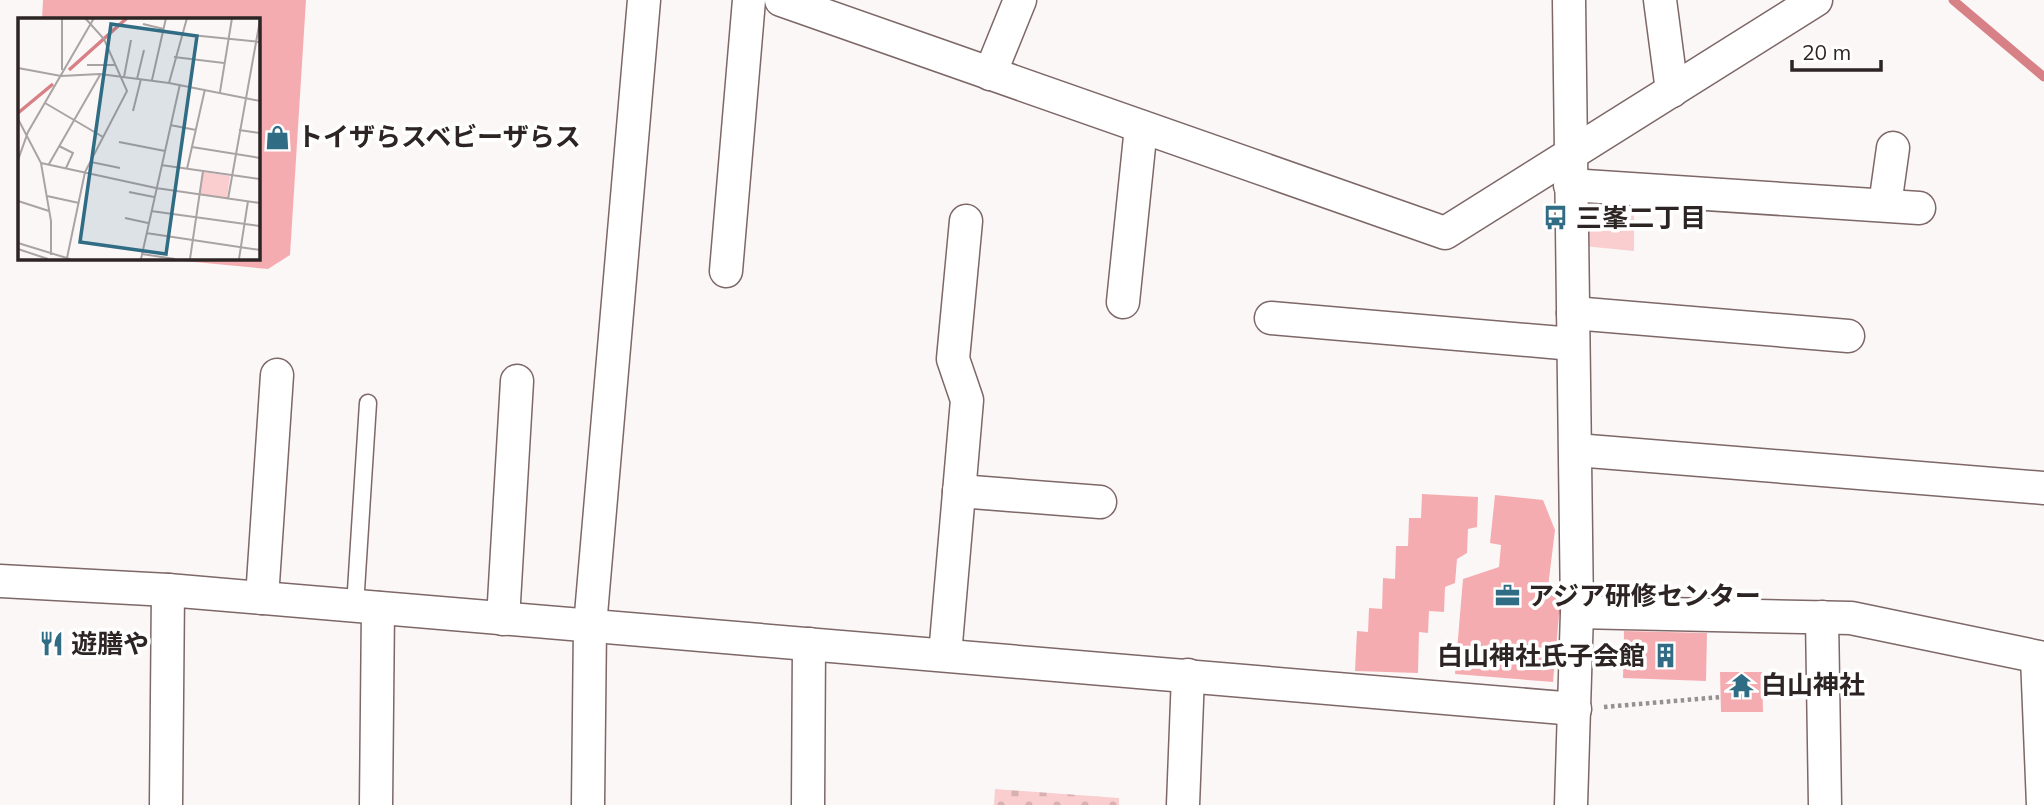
<svg xmlns="http://www.w3.org/2000/svg" width="2044" height="805" viewBox="0 0 2044 805" font-family="Mulish,'Noto Sans JP',sans-serif">
  <style>
    .cemetery { fill: url(#cemetery-stones) }
    .green { fill: #facdcf }
    .lines { fill: none; stroke-linecap: round; stroke-linejoin: round }
    .stream { stroke: #d78086; stroke-width: 9 }
    .building { fill: #f5acb0 }
    .service-casing { stroke: #7d6767; stroke-width: 19 }
    .minor-casing { stroke: #7d6767; stroke-width: 35 }
    .path { stroke: #979090; stroke-width: 4.5; stroke-dasharray: 3.5 3.5; stroke-linecap: butt }
    .service { stroke: #fff; stroke-width: 16 }
    .minor { stroke: #fff; stroke-width: 32 }
    .labels { text-anchor: middle; stroke-width: 7; stroke-linejoin: round; paint-order: stroke }
    .poi-label { font-size: 26px; font-weight: bold; fill: #2d2424; stroke: #fff; text-anchor: start }
    .inset-river { fill: none; stroke: #d78086; stroke-width: 3.5 }
    .inset-road { fill: none; stroke: #a9a3a3; stroke-width: 2 }
    .view { fill: #306c83; fill-opacity: 0.15; stroke: #306c83; stroke-width: 3.5 }
    .inset-edge { fill: none; stroke: #2d2424; stroke-width: 3.5 }
  </style>
  <defs>
    <pattern id="cemetery-stones" width="16" height="16" patternUnits="userSpaceOnUse" patternTransform="scale(1.75)"><rect width="16" height="16" fill="#facdcf"/><path d="M2 7V4a2 2 0 0 1 4 0v3zM10 15v-3a2 2 0 0 1 4 0v3z" fill="#d7b0b2"/></pattern>
  </defs>
  <rect width="100%" height="100%" fill="#fcf7f7"/>
  <polygon class="cemetery" points="995,789 1119,798 1119,805 994,805"/>
  <polygon class="green" points="1583,193 1634,197 1634,251 1583,246"/>
  <g class="lines">
    <polyline class="stream" points="1953,0 2044,77"/>
  </g>
  <g class="building">
    <polygon points="43,0 306,0 290,255 268,269 162,259 163,257 257,257 257,19 42,19"/>
    <polygon points="1422,494 1478,497 1477,527 1468,529 1467,553 1457,559 1455,583 1445,587 1444,612 1429,611 1428,633 1419,632 1418,673 1355,671 1357,631 1368,632 1369,608 1382,609 1383,578 1395,579 1396,546 1408,546 1409,518 1421,518"/>
    <polygon points="1495,495 1543,500 1555,530 1548,587 1560,604 1553,682 1455,674 1463,579 1499,567 1501,545 1490,543"/>
    <polygon points="1624,631 1707,633 1706,681 1623,678"/>
    <polygon points="1720,672 1762,672 1763,712 1721,712"/>
  </g>
  <g class="lines">
    <defs>
      <polyline id="service" points="355,606 368,403"/>
      <g id="minor">
        <polyline points="781,0 1445,233 1816,0"/>
        <polyline points="1569,0 1577,612 1571,805"/>
        <polyline points="1660,0 1672,91"/>
        <polyline points="990,74 1020,0"/>
        <polyline points="1570,185 1919,208"/>
        <polyline points="1885,205 1893,148"/>
        <polyline points="726,271 749,0"/>
        <polyline points="1123,302 1141,127"/>
        <polyline points="1573,313 1848,336"/>
        <polyline points="1271,318 1573,344"/>
        <polyline points="1576,450 2044,488"/>
        <polyline points="959,491 1100,502"/>
        <polyline points="0,581 168,590 1575,709"/>
        <polyline points="262,598 277,375"/>
        <polyline points="1577,612 1851,618 2044,658"/>
        <polyline points="1822,617 1825,805"/>
        <polyline points="503,619 517,381"/>
        <polyline points="945,655 967,400 953,359 966,221"/>
        <polyline points="2037,657 2043,805"/>
        <polyline points="166,805 168,590"/>
        <polyline points="376,805 378,608"/>
        <polyline points="588,805 590,626 644,0"/>
        <polyline points="808,805 809,644"/>
        <polyline points="1183,805 1188,675"/>
      </g>
    </defs>
    <use href="#service" class="service-casing"/>
    <use href="#minor" class="minor-casing"/>
    <polyline class="path" points="1604,707 1721,697"/>
    <use href="#service" class="service"/>
    <use href="#minor" class="minor"/>
  </g>
  <defs>
    <symbol id="shop-bare" viewBox="-9 -9 18 18"><path d="M-5-2.5h2.3a2.7 3.5 0 0 1 5.4 0H5L5.5 6h-11ZM-1.5-2.5h3a1.5 2.3 0 0 0-3 0Z" fill="#306c83" stroke="#fff" stroke-width="2.5" paint-order="stroke"/></symbol>
    <symbol id="bus-bare" viewBox="-9 -9 18 18"><path d="M-5-6H5V4H4V6H2V4H-2V6H-4V4H-5ZM-3.5-4V0h7V-4ZM-3.5 1.2v1.5H-2V1.2ZM2 1.2v1.5H3.5V1.2Z" fill="#306c83" stroke="#fff" stroke-width="2.5" paint-order="stroke"/></symbol>
    <symbol id="office-bare" viewBox="-9 -9 18 18"><path d="M-6-3h4V-5.5h4V-3h4V5H-6ZM-1-4.5V-3h2v-1.5ZM-6 0V1H6V0Z" fill="#306c83" stroke="#fff" stroke-width="2.5" paint-order="stroke"/></symbol>
    <symbol id="restaurant-bare" viewBox="-9 -9 18 18"><path d="M-5-6h1v4h1v-4h1v4h1v-4h1v5L-1.5 .5V6h-2V.5L-5-1ZM5-6V6H3V1.5H1.5Q1.5-4 5-6Z" fill="#306c83" stroke="#fff" stroke-width="2.5" paint-order="stroke"/></symbol>
    <symbol id="building-bare" viewBox="-9 -9 18 18"><path d="M-4-6H4V6H1V3H-1V6H-4ZM-2.5-4.3h1.7v1.8h-1.7ZM.8-4.3h1.7v1.8H.8ZM-2.5-1h1.7V.8h-1.7ZM.8-1h1.7V.8H.8Z" fill="#306c83" stroke="#fff" stroke-width="2.5" paint-order="stroke"/></symbol>
    <symbol id="temple-bare" viewBox="-9 -9 18 18"><path d="M0-6L5-2H3V0L6.5 2.5H4V6H1.5V3h-3V6H-4V2.5H-6.5L-3 0V-2H-5Z" fill="#306c83" stroke="#fff" stroke-width="2.5" paint-order="stroke"/></symbol>
  </defs>
  <g fill-rule="evenodd">
    <use href="#shop-bare" x="260" y="120" width="35" height="35"/>
    <use href="#bus-bare" x="1538" y="200" width="35" height="35"/>
    <use href="#office-bare" x="1490" y="578" width="35" height="35"/>
    <use href="#restaurant-bare" x="34" y="626" width="35" height="35"/>
    <use href="#building-bare" x="1648" y="638" width="35" height="35"/>
    <use href="#temple-bare" x="1724" y="668" width="35" height="35"/>
  </g>
  <g class="labels">
    <g class="poi-label">
      <text x="297" y="146">トイザらスベビーザらス</text>
      <text x="1576" y="227">三峯二丁目</text>
      <text x="1528" y="605">アジア研修センター</text>
      <text x="71" y="653">遊膳や</text>
      <text x="1645" y="665" text-anchor="end">白山神社氏子会館</text>
      <text x="1761" y="694">白山神社</text>
    </g>
  </g>
  <g transform="translate(18 18)">
    <rect width="242" height="242" fill="#fcf7f7"/>
    <path d="M185,154L212,158L209,180L182,176Z" fill="#facdcf"/>
    <path class="inset-river" d="M51,52L109,0M0,95L35,66"/>
    <path class="inset-road" d="M125,6L146,11M163,16L242,24M156,39L206,45M69,47H97M0,50L43,58L82,56L151,65L242,83M44,52V0M106,59L113,22M119,61L126,32M134,62L148,0M151,65L169,0M202,74L214,0M27,85L85,119M115,93L123,61M0,101L23,145L33,203V237M152,107L178,112M221,112L242,115M101,124L147,133M41,128L55,135L48,150M174,129L242,140M0,142L10,114L76,0M73,144L102,150M23,145L138,170L242,185M31,146L82,57M143,147L242,161M169,151L187,71M111,174L136,179M29,178L61,185M210,181L242,2M0,183L31,193M133,193L242,208M107,200L130,205M128,215L242,232M0,225L52,241M0,231L30,241M124,236L157,241M49,240L67,154L109,73L86,21L67,0M123,241L162,66M172,241L185,153M221,241L230,183"/>
    <path class="view" d="M93,6L179,18L148,236L62,224Z"/>
    <rect width="242" height="242" class="inset-edge"/>
  </g>
  <path d="M1792 60v10h89v-10" fill="none" stroke="#2d2424" stroke-width="3.5"/>
  <text x="1802" y="60" font-size="21" fill="#2d2424" stroke="#ffffff" stroke-width="5" paint-order="stroke">20 m</text>
</svg>
